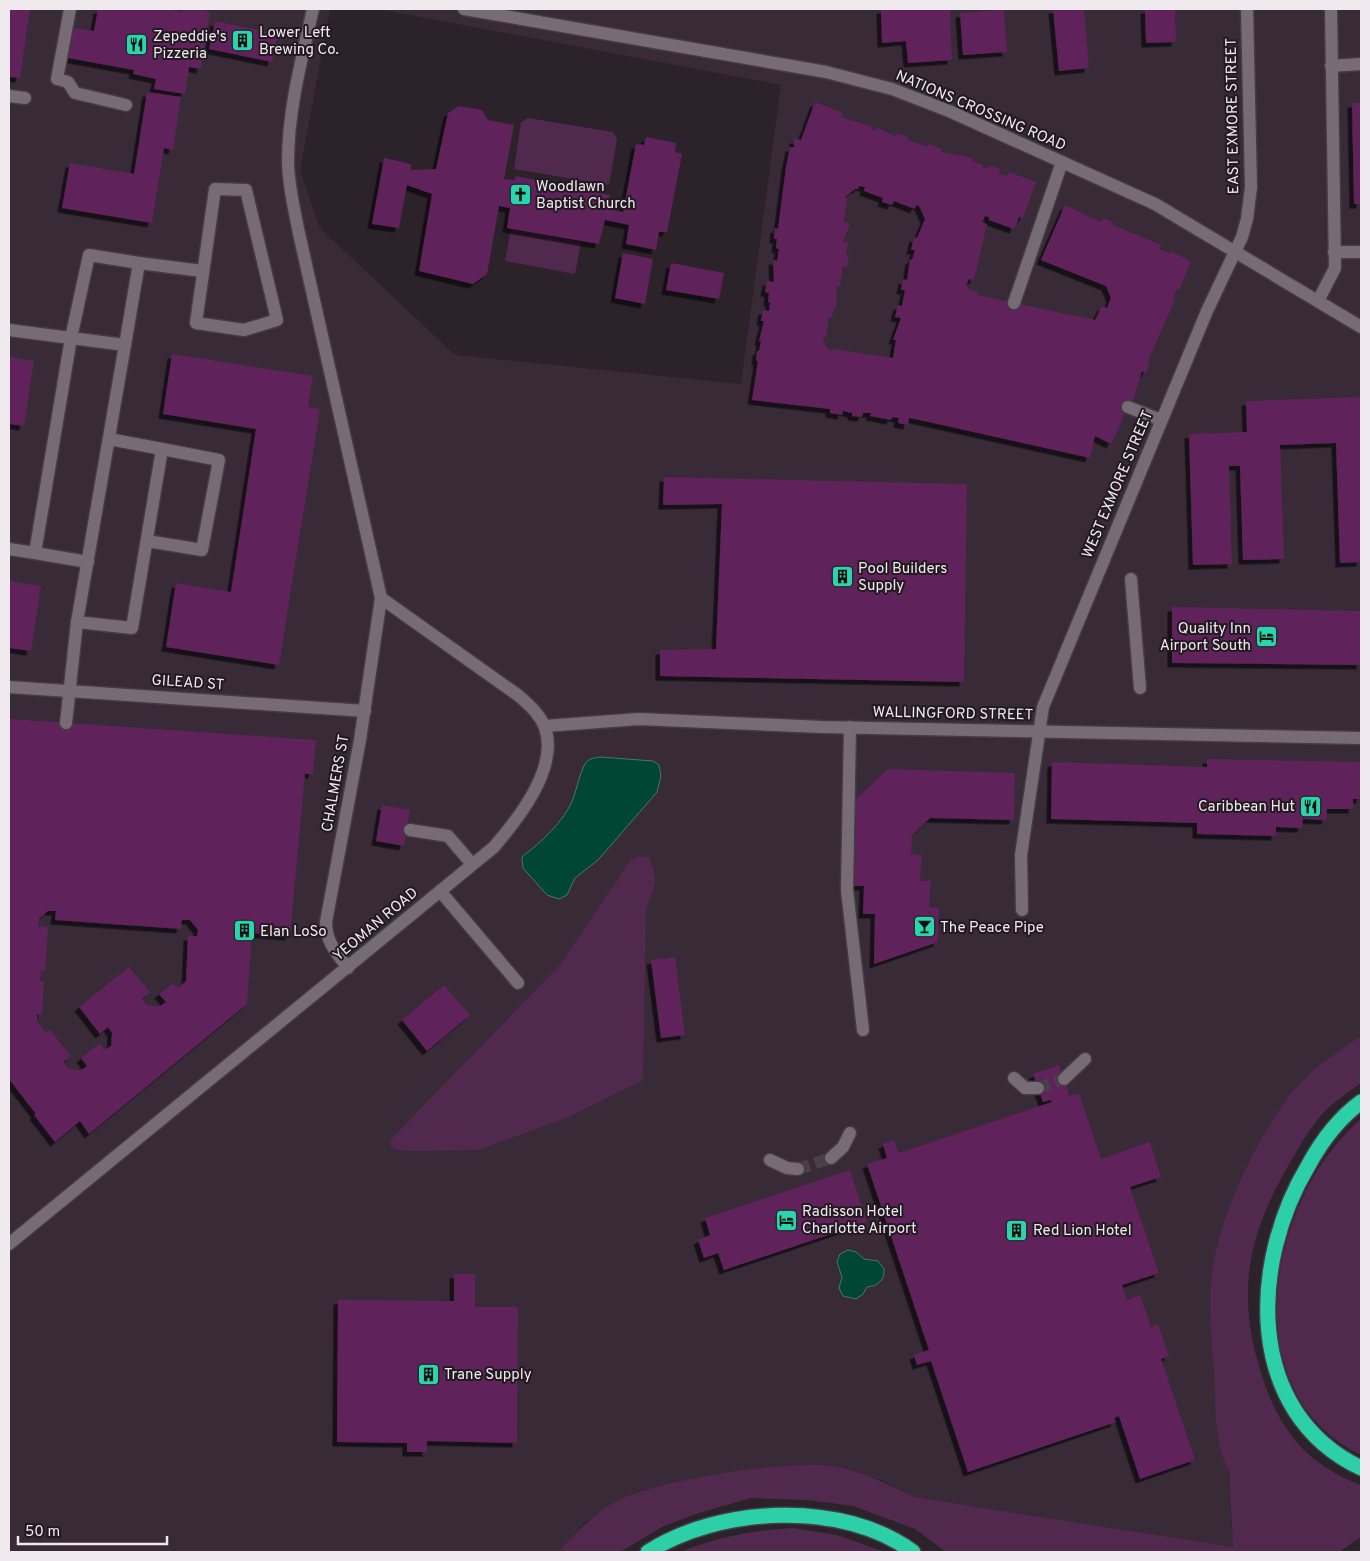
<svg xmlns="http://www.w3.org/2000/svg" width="1370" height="1561" viewBox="0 0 1370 1561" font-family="Overpass,sans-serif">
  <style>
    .built { fill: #382a36 }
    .green { fill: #51284e }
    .water { fill: #004636; stroke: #48776e }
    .building { fill: #5e235a; fill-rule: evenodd; filter: url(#shadow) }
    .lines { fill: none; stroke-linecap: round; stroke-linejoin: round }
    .minor-tunnel { stroke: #494048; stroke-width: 12; stroke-dasharray: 12 6; stroke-linecap: butt }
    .minor-casing { stroke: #443d43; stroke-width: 15 }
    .highway-casing { stroke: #443d43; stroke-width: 18 }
    .minor { stroke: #776c75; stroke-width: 12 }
    .highway { stroke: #2dcfa8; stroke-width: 15 }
    .labels { text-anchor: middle; stroke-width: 4; stroke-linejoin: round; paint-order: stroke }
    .poi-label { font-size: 15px; fill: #f0eaef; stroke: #221921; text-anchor: start }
    .street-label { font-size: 15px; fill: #f0eaef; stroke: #221921 }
  </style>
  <defs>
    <filter id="shadow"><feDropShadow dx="-4.5" dy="4.5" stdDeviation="0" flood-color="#0009"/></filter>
  </defs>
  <rect width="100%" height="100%" fill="#2c222a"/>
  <polygon class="built" points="9,9 330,9 300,171 320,228 455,355 741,384 781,85 378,9 1361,9 1361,1052 1303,1089 1220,1336 1233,1547 915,1497 882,1480 799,1465 729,1473 635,1493 585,1522 558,1552 9,1552"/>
  <g class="green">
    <polygon points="528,118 613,132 617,139 609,185 514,169 521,122"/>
    <polygon points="511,229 581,242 575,274 505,261"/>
    <path d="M640,856L649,857C659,880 655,887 646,909L643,1080L564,1119L478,1150L423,1151L396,1150L391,1147L390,1140L560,965L630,861Z"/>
    <path d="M1361,1036V1083C1350,1091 1338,1099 1328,1108C1313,1123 1302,1142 1291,1161C1246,1237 1235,1297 1264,1382C1282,1434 1309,1465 1361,1485V1537L1339,1552H946L915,1529L853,1506L807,1500L751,1498L699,1513L664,1526L620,1552H558C575,1533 592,1515 615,1502C654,1480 793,1458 838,1467C865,1473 890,1485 915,1497L1233,1547L1229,1471C1213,1441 1216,1406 1214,1374C1212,1344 1209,1313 1211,1283C1214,1225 1261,1125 1301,1082C1318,1064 1341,1050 1361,1036Z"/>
    <path d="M1361,1119V1455C1231,1393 1268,1197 1361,1119Z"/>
    <path d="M793,1528L837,1535L885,1552H680C717,1537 753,1530 793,1528Z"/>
  </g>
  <g class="water">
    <path d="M600,757L653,761L659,765L661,776L657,792L598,860L575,878L567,895L559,899L547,895L523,868L522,857C541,842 564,822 573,799C577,788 579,776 584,766C587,759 593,758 600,757Z"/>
    <path d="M848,1250L856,1252L864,1259L878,1261L884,1269C885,1280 878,1286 867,1287L863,1294L856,1299L843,1296L839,1288L842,1277L837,1262L840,1254Z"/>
  </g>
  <g class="building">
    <polygon points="9,9 30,9 20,78 9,77"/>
    <polygon points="98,9 161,9 182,12 183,9 194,9 210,12 201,69 189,67 185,94 154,89 156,79 133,74 134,70 68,58 73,28 94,31"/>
    <polygon points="881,9 950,9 952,60 908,63 906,41 882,43"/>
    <polygon points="1053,9 1084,9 1089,68 1059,71"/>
    <polygon points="1145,9 1175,9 1176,42 1146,43"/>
    <polygon points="1004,10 1007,52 963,55 960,13"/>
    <polygon points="215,21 278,34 272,62 209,49"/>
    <polygon points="147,92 181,97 173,150 164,148 152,223 62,208 70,163 134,174"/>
    <path d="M815,102L843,113L841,117L871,126L870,129L876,131L877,127L896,137L897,133L908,137L907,140L928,147L929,144L941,149V152L973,158L972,161L983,165L982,167L988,169L989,165L1000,169L999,174L1007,176L1009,172L1036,182L1023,218L1019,217L1014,229L989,220V217L985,216L982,223L987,224L974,280L969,279L966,285L970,290L978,291L977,295L1095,320L1102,306L1107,308L1111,298L1106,286L1041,260L1065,205L1096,220L1102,222L1103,218L1113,222V225L1161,245L1160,249L1171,254L1172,251L1191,262L1179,290L1177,289L1173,299L1175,300L1148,361L1150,362L1146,373L1142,371L1132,404L1130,403L1111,444L1095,436L1090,458L915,419L909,418L908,425L898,423L899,418L892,417L891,420L870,416L871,413H863L862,417L852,416V413L843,411L842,415L830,413V409L752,400L758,361H756L757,351H759L761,341H759L764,321H761L763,310L769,311L770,302H768L769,293L765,292L767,281L774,282L773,260L777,261L779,249L776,248L777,239H774L775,228L778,229L786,167L790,147H794V139L801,140ZM859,186L865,187L864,191L883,198L882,202L892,205L894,201L915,209L916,205L919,206L925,219L917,238L914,237L911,250H915L912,260L910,259L907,280L903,279L901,290H905L902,306L898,305L895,317L901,318L893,340H896L893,358L834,349L830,351L823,341L824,337L826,338L829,317H832L834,307L836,308L837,286L840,287L843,267H847L849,255L846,254L848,243L843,242L850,223L844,222L847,199L845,197L855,189H858Z"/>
    <polygon points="1352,103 1361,103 1361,204 1354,204"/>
    <polygon points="459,106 482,110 488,120 514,125 504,179 514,180 516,176 610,195 607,209 623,212 636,144 644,145 646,137 676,143 675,152 682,154 667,232 659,232 656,250 626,244 629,225 605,220 599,244 507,228 510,208 499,206 487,274 473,284 419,271 432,194 407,185 399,228 372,224 384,158 411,164 411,170 436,169 448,113"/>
    <polygon points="623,253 653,259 645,304 615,298"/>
    <polygon points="671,263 724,273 719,299 666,290"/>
    <polygon points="172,354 313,376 308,407 320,409 279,665 166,647 176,583 231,592 256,429 163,414"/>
    <polygon points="9,357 34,361 24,426 9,424"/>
    <polygon points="1361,397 1361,562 1340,563 1336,443 1280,445 1284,559 1243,560 1240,466 1229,466 1232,564 1193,565 1189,434 1247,432 1246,401"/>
    <polygon points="664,477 967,484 964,682 660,676 660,650 716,649 722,504 663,505"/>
    <polygon points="9,581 41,586 31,651 9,648"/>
    <polygon points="1172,607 1361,611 1361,665 1172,663"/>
    <path d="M9,719L316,740L313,774H305L290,936L252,933L247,1004L89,1134L80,1121L55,1142L34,1115L36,1114L9,1079ZM48,911H56L55,920L181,929L182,920H190L198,930L197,936H188L186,981L178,988L173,983L159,994L166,1002L160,1006H148L142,999L150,992L129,967L79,1007L100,1034L108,1027L112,1033L111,1046L104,1050L100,1043L81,1058L87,1066L81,1070L69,1069L63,1062L71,1056L50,1030L46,1033L37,1021V1014L42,1015L44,981H40L41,971H45L48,927L38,926L39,919Z"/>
    <polygon points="1207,759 1361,762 1361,799 1353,799 1353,809 1327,809 1326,820 1303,819 1302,828 1276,827 1276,836 1197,834 1197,823 1051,819 1052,762 1207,767"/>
    <polygon points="888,769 1015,773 1014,820 930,818 912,835 911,854 922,855 920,881 931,881 929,907 939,908 938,942 874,964 875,914 863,914 864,886 854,886 856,799"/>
    <polygon points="382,805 410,810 404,846 376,841"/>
    <polygon points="675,957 685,1035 661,1038 651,960"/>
    <polygon points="444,985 470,1015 427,1051 402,1020"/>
    <polygon points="1059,1065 1069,1094 1067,1096 1079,1093 1101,1159 1150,1142 1161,1177 1130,1187 1159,1273 1122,1285 1127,1300 1140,1295 1151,1327 1158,1324 1169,1356 1161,1359 1195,1460 1140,1479 1119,1416 1114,1418 1116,1422 968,1472 931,1361 917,1365 914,1355 929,1350 867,1164 887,1158 883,1144 894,1140 899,1153 1052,1102 1051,1100 1043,1102 1033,1074"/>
    <polygon points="850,1170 867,1222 724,1270 718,1253 704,1258 698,1240 710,1235 705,1218"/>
    <polygon points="454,1274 475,1274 475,1307 518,1307 517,1443 427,1441 427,1452 407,1452 407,1443 337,1442 338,1300 454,1301"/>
  </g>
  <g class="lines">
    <g class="minor-tunnel">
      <polyline points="1038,1088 1064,1079"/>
      <polyline points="798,1169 831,1158"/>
    </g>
    <defs>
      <g id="minor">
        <polyline points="70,9 57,79 68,82 75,93 126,105"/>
        <path d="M313,9C302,58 288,110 288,161C288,184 294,207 298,229L381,598L360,740L326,922C326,942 336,952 348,968"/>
        <polyline points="464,9 826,72 892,89 949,111 1155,204 1361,327"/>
        <polyline points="1331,66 1361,64"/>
        <polyline points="9,96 25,98"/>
        <polygon points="215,189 246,190 277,320 244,330 196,323"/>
        <polyline points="1334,252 1361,252"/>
        <polyline points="1318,301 1335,268 1331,9"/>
        <polyline points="1014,303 1062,162"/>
        <polyline points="9,330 125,345 139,263 202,271"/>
        <polyline points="1128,407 1161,420"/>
        <polyline points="109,439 162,449"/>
        <polyline points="9,549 35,553 71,338 89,255 139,263"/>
        <polyline points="35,553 88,562"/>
        <polyline points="1131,579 1140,688"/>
        <polyline points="77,622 132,628 162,449 219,460 202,550 147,541"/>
        <polyline points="9,687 365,711"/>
        <polyline points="66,723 77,622 125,345"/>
        <polyline points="545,726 639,719 822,727 1361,738"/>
        <polyline points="850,727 847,890 863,1030"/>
        <polyline points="410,830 448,836 472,864"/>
        <polyline points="440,891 518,983"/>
        <polyline points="1022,910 1021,855 1043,707 1207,311 1242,237 1247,219 1251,187 1247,9"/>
        <polyline points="1014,1078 1025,1088 1038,1088"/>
        <polyline points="1064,1079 1085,1059"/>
        <polyline points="831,1158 843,1147 850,1133"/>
        <polyline points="770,1160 787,1168 798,1169"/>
        <path d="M9,1244L494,847C518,819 559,768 545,728C540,714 529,705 519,696L381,598"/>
      </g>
      <g id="highway">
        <path d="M1361,1102C1339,1118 1321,1142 1308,1166C1250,1263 1244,1412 1361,1468"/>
        <path d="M648,1552C720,1506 843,1500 913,1552"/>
      </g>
    </defs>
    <use href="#minor" class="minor-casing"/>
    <use href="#highway" class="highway-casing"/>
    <use href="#minor" class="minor"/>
    <use href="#highway" class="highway"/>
  </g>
  <defs>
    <symbol id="building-square" viewBox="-11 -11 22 22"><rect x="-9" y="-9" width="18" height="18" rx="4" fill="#2ad5ac" stroke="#221921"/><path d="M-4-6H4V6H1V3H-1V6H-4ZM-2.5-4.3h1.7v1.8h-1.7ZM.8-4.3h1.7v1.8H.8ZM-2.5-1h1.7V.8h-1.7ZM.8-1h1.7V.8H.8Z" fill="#111"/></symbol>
    <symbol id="restaurant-square" viewBox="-11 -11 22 22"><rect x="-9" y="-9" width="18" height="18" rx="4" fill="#2ad5ac" stroke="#221921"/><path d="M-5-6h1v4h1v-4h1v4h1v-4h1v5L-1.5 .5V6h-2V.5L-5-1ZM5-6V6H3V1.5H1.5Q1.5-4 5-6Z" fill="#111"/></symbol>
    <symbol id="church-square" viewBox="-11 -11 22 22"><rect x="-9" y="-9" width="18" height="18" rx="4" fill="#2ad5ac" stroke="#221921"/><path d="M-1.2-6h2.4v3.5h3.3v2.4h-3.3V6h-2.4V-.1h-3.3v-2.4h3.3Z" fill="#111"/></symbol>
    <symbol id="hotel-square" viewBox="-11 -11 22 22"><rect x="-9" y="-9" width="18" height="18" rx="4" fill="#2ad5ac" stroke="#221921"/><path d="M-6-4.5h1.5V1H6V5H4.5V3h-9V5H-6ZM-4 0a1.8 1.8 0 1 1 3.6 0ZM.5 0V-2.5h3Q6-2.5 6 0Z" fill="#111"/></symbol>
    <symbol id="bar-square" viewBox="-11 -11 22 22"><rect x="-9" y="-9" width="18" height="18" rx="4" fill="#2ad5ac" stroke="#221921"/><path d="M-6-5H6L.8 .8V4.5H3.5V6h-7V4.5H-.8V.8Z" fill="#111"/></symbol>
  </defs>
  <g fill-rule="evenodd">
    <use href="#building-square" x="230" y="28" width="25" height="25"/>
    <use href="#restaurant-square" x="124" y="32" width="25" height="25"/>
    <use href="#church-square" x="508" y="182" width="25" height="25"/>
    <use href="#building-square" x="830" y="564" width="25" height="25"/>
    <use href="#hotel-square" x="1254" y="624" width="25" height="25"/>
    <use href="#restaurant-square" x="1298" y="794" width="25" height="25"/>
    <use href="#bar-square" x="912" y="914" width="25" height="25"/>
    <use href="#building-square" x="232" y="918" width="25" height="25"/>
    <use href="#hotel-square" x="774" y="1208" width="25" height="25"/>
    <use href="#building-square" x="1004" y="1218" width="25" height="25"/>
    <use href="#building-square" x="416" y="1362" width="25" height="25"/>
  </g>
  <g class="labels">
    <g class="poi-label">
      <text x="259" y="37">Lower Left<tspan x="259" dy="17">Brewing Co.</tspan></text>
      <text x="153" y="41">Zepeddie's<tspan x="153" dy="17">Pizzeria</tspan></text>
      <text x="536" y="191">Woodlawn<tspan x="536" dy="17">Baptist Church</tspan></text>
      <text x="858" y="573">Pool Builders<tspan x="858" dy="17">Supply</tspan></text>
      <text x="1251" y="633" text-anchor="end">Quality Inn<tspan x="1251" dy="17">Airport South</tspan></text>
      <text x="1295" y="811" text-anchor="end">Caribbean Hut</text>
      <text x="940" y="932">The Peace Pipe</text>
      <text x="260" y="936">Elan LoSo</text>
      <text x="802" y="1216">Radisson Hotel<tspan x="802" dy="17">Charlotte Airport</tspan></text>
      <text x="1033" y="1235">Red Lion Hotel</text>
      <text x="444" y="1379">Trane Supply</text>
    </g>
    <g class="street-label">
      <text transform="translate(981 110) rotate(23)" y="5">NATIONS CROSSING ROAD</text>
      <text transform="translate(1232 116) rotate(-91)" y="5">EAST EXMORE STREET</text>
      <text transform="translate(1117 484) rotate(-67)" y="5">WEST EXMORE STREET</text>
      <text transform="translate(188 682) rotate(4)" y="5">GILEAD ST</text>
      <text transform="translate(953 713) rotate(1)" y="5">WALLINGFORD STREET</text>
      <text transform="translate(335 783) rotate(-80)" y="5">CHALMERS ST</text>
      <text transform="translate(375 924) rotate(-40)" y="5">YEOMAN ROAD</text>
    </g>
  </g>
  <rect width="1370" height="1561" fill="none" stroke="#f0eaef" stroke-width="20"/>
  <path d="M18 1536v8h149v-8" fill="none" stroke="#f0eaef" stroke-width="2.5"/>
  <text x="25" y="1536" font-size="15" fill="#f0eaef" stroke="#221921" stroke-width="4" paint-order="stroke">50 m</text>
</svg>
